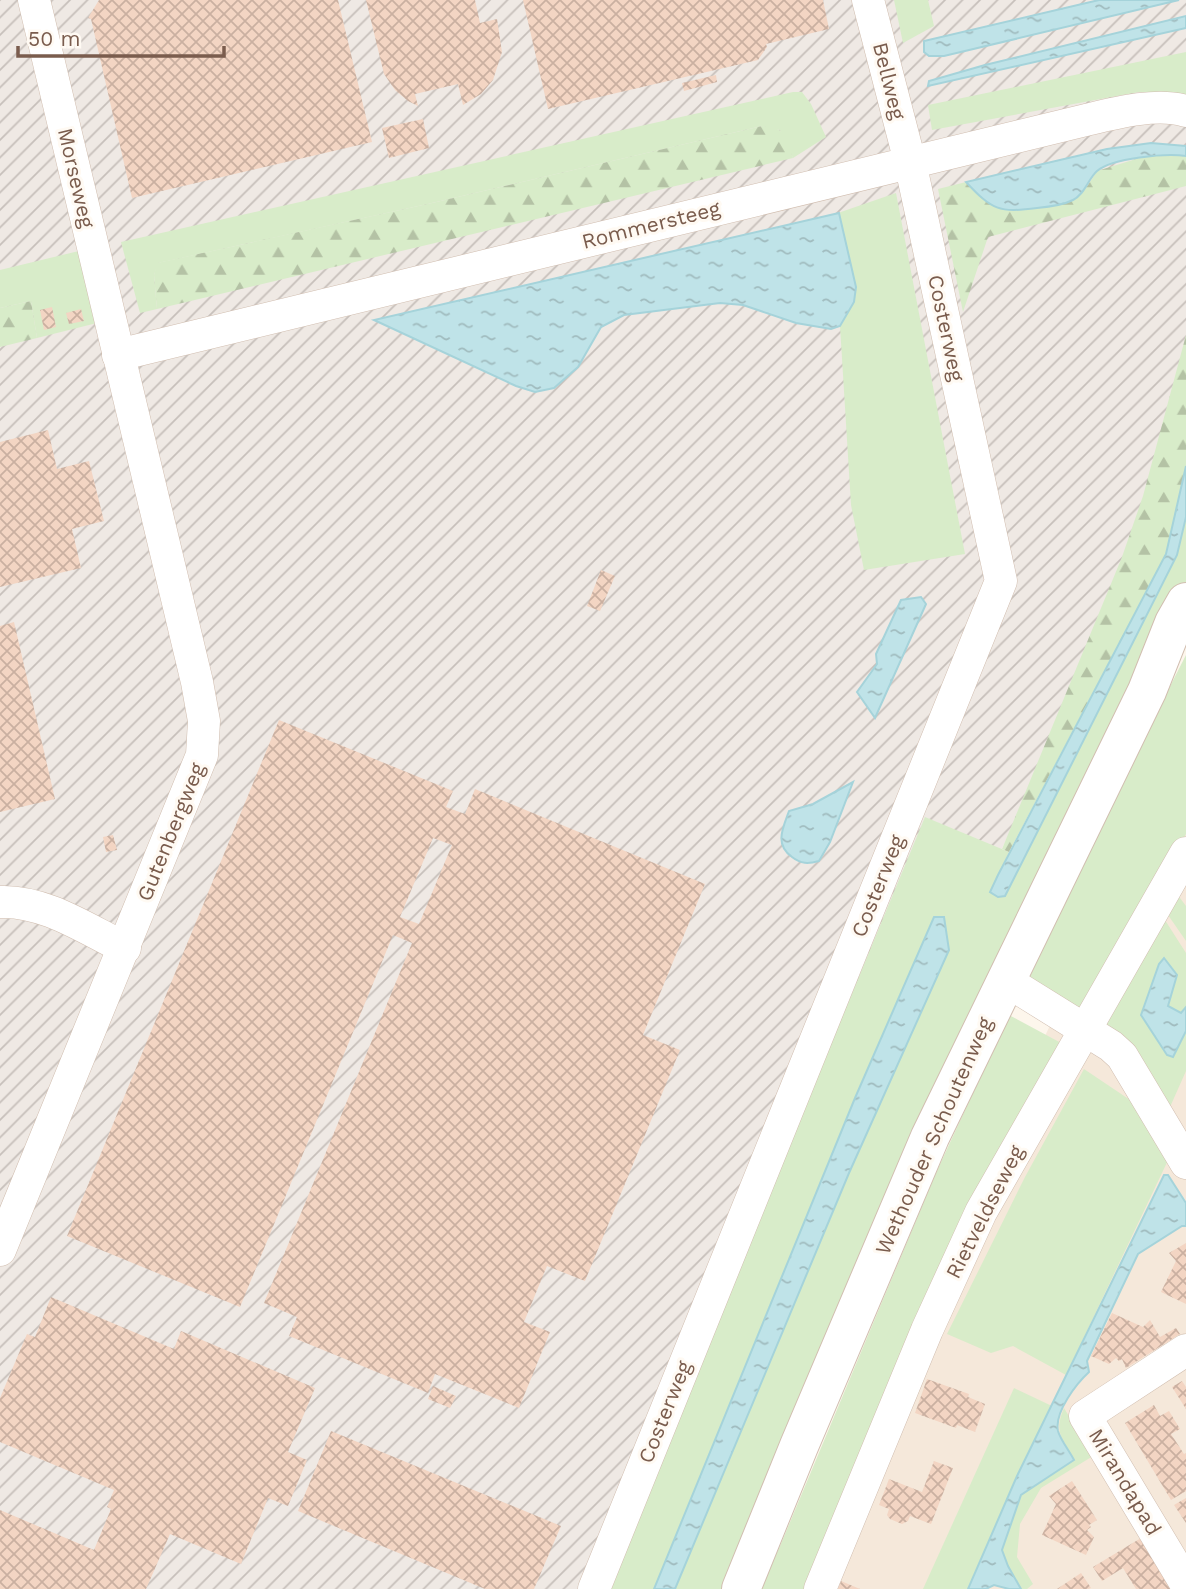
<svg xmlns="http://www.w3.org/2000/svg" width="1186" height="1589" viewBox="0 0 1186 1589" font-family="'Work Sans',sans-serif">
  <style>
    .residential { fill: #f5e8da }
    .industrial { fill: url(#industrial-furrows) }
    .grass { fill: #d8ecc9 }
    .forest { fill: url(#forest-firs) }
    .water { fill: url(#water-ripples); stroke: #a5d3da; stroke-width: 2 }
    .building { fill: url(#building-cross-hatch); fill-rule: evenodd }
    .lines { fill: none; stroke-linecap: round; stroke-linejoin: round }
    .minor-casing { stroke: #d1beb0; stroke-width: 33 }
    .tertiary-casing { stroke: #d1beb0; stroke-width: 40 }
    .minor { stroke: #fff; stroke-width: 32 }
    .tertiary { stroke: #fff; stroke-width: 38 }
    .labels { text-anchor: middle; stroke-width: 6; stroke-linejoin: round; paint-order: stroke }
    .street-label { font-size: 21px; fill: #7a5c4d; stroke: #fffaf3 }
  </style>
  <defs>
    <pattern id="industrial-furrows" width="10" height="10" patternUnits="userSpaceOnUse" patternTransform="scale(1.75)"><rect width="10" height="10" fill="#efe9e4"/><path d="M-1 1l2-2M0 10L10 0M9 11l2-2" fill="none" stroke="#c7c0bb"/></pattern>
    <pattern id="forest-firs" width="22" height="20" patternUnits="userSpaceOnUse" patternTransform="scale(1.75)"><rect width="22" height="20" fill="#d8ecc9"/><path d="M5 1l3.5 6h-7zM16 11l3.5 6h-7z" fill="#b4c2a5"/></pattern>
    <pattern id="water-ripples" width="26" height="14" patternUnits="userSpaceOnUse" patternTransform="scale(1.75)"><rect width="26" height="14" fill="#bfe3e8"/><path d="M2 4q2-2 4 0t4 0M15 11q2-2 4 0t4 0" fill="none" stroke="#a0bbbe"/></pattern>
    <pattern id="building-cross-hatch" width="8" height="8" patternUnits="userSpaceOnUse" patternTransform="scale(1.75)"><rect width="8" height="8" fill="#f3d5c3"/><path d="M0 0l8 8M0 8l8-8" fill="none" stroke="#cab0a1"/></pattern>
  </defs>
  <rect width="100%" height="100%" fill="#fdf6ec"/>
  <polygon class="residential" points="1186,742 1186,1589 791,1589 867,1407"/>
  <polygon class="industrial" points="0,0 1186,0 1186,460 997,859 682,1589 0,1589"/>
  <g class="grass">
    <polygon points="894,0 928,0 934,26 903,43"/>
    <polygon points="1186,52 1186,98 1139,92 932,130 928,105"/>
    <polygon points="793,92 802,92 811,104 826,137 793,158 780,130 762,126 432,203 158,263 154,275 157,309 140,313 121,242"/>
    <polygon points="896,193 965,554 864,570 851,505 840,326 856,290 838,213"/>
    <polygon points="83,250 105,321 37,338 31,301 0,308 0,270"/>
    <polygon points="1186,517 1186,584 730,1589 608,1589 675,1421 925,817 1009,852 990,892 1005,896 1177,555"/>
    <polygon points="1186,655 1186,834 1078,1018 1021,988 1101,821"/>
    <polygon points="1177,894 1186,906 1186,941 1168,915"/>
    <polygon points="1163,917 1186,953 1186,1007 1182,1013 1168,1006 1177,975 1164,958 1159,964 1141,1015 1173,1057 1186,1031 1186,1071 1170,1107 1100,1024"/>
    <polygon points="1009,1015 1063,1044 805,1589 759,1589 780,1546 935,1175"/>
    <polygon points="1084,1069 1142,1108 1171,1154 1066,1375 1013,1346 991,1353 947,1334 1025,1177"/>
    <polygon points="1014,1388 1052,1406 970,1589 923,1589"/>
    <path d="M1064,1408L1093,1456L1041,1488L1020,1524L1017,1557L1033,1584L1027,1589H1021L1008,1566L1002,1551L1021,1495L1074,1460C1063,1437 1053,1434 1064,1408Z"/>
  </g>
  <g class="forest">
    <path d="M762,126C786,126 785,138 793,158L157,309L154,275L157,263L432,203Z"/>
    <path d="M1149,155L1186,156V186L988,237L963,312L938,189L966,182C994,211 1007,213 1046,207C1055,206 1070,203 1077,197C1086,190 1091,180 1097,171Z"/>
    <polygon points="31,301 37,338 0,347 0,308"/>
    <polygon points="1186,335 1186,466 1166,554 1009,852 1002,849 1122,557 1143,496"/>
  </g>
  <g class="water">
    <polygon points="1099,0 1179,0 944,56 929,56 924,52 924,41"/>
    <polygon points="1186,16 1186,28 928,86 929,81 985,65"/>
    <path d="M1151,143L1186,146V156C1166,153 1112,158 1097,171C1088,179 1085,194 1073,200C1063,205 1048,207 1037,208C999,213 992,210 966,182L1107,149Z"/>
    <polygon points="839,213 856,287 854,302 840,326 831,329 796,323 743,305 720,303 624,315 601,327 578,367 554,388 535,392 516,386 374,320"/>
    <polygon points="1186,466 1186,517 1177,555 1005,896 998,897 990,892 998,875 1166,554"/>
    <polygon points="921,597 926,604 875,718 857,692 877,664 876,654 901,600"/>
    <path d="M853,782L830,842L819,861C808,864 801,864 792,857C774,844 783,828 789,811L813,804Z"/>
    <polygon points="934,917 944,917 949,950 849,1173 675,1589 654,1589 855,1098"/>
    <polygon points="1164,958 1177,975 1168,1006 1181,1013 1186,1007 1186,1031 1173,1057 1167,1055 1141,1015 1159,964"/>
    <path d="M1164,1175H1168L1186,1203V1226H1182L1138,1254L1087,1361L1089,1372C1077,1383 1054,1412 1058,1431C1060,1439 1070,1452 1074,1460L1021,1495L1002,1550L1008,1566L1021,1589H1009L994,1585L986,1589H968L1017,1476Z"/>
  </g>
  <g class="building">
    <polygon points="99,0 338,0 372,142 132,198 91,19 88,18"/>
    <polygon points="366,0 475,0 480,23 497,19 502,52 493,80 481,94 463,105 458,84 415,94 418,106 408,101 395,90 384,74"/>
    <polygon points="523,0 823,0 829,29 766,44 767,47 758,60 548,109"/>
    <polygon points="716,75 717,82 684,91 682,83"/>
    <polygon points="423,119 429,148 389,158 382,128"/>
    <polygon points="52,307 56,327 44,330 40,310"/>
    <polygon points="81,309 84,321 69,324 66,313"/>
    <polygon points="48,430 57,469 89,461 104,521 72,529 81,568 0,587 0,442"/>
    <polygon points="601,570 615,576 600,611 587,606"/>
    <polygon points="14,622 55,799 0,812 0,626"/>
    <path d="M279,720L453,791L446,807L465,814L475,789L705,884L643,1035L680,1050L585,1281L547,1266L524,1322L550,1332L519,1408L435,1374L428,1393L289,1336L297,1317L264,1303L412,943L393,935L240,1307L67,1236ZM433,838L452,845L419,924L400,917Z"/>
    <polygon points="113,835 117,850 106,852 103,837"/>
    <polygon points="1186,1243 1186,1304 1161,1292 1176,1261 1169,1253"/>
    <polygon points="51,1297 174,1349 181,1331 315,1388 288,1452 307,1460 288,1506 268,1498 241,1564 170,1534 146,1589 0,1589 0,1510 94,1550 111,1509 107,1507 114,1490 0,1442 0,1398 27,1334 35,1337"/>
    <polygon points="1112,1313 1143,1327 1150,1320 1160,1337 1176,1328 1180,1334 1126,1368 1122,1359 1119,1361 1116,1358 1109,1364 1091,1356"/>
    <polygon points="927,1379 969,1394 968,1397 985,1404 975,1432 957,1425 956,1428 915,1413"/>
    <polygon points="1182,1381 1186,1387 1186,1409 1172,1387"/>
    <polygon points="433,1386 456,1396 450,1408 428,1399"/>
    <polygon points="1154,1405 1160,1416 1169,1411 1180,1429 1171,1434 1184,1454 1186,1453 1186,1491 1171,1500 1125,1423"/>
    <polygon points="331,1431 561,1526 534,1589 485,1589 298,1511"/>
    <polygon points="934,1461 953,1468 931,1524 910,1516 908,1521 902,1524 890,1519 887,1515 889,1509 879,1505 889,1479 922,1492"/>
    <polygon points="1072,1481 1097,1520 1089,1525 1091,1527 1087,1530 1094,1537 1086,1555 1042,1535 1056,1504 1049,1496"/>
    <polygon points="1186,1498 1186,1523 1174,1505"/>
    <polygon points="1141,1538 1173,1589 1136,1589 1123,1568 1102,1581 1093,1567"/>
    <polygon points="1081,1573 1091,1588 1088,1589 1057,1589"/>
    <polygon points="841,1581 860,1589 838,1589"/>
  </g>
  <g class="lines">
    <defs>
      <g id="minor">
        <path d="M118,355L1086,120C1115,113 1157,102 1186,111"/>
        <path d="M0,902C44,900 86,929 125,948"/>
        <polyline points="1005,980 1111,1046 1122,1056 1186,1163"/>
        <polyline points="0,1250 202,755 204,721 197,682 34,0"/>
        <polyline points="1186,1350 1085,1416 1186,1584"/>
        <polyline points="594,1589 1001,581 910,162 868,0"/>
        <polyline points="820,1589 927,1330 981,1212 1186,853"/>
      </g>
      <polyline id="tertiary" points="741,1589 799,1446 930,1137 1147,691 1174,623 1186,602"/>
    </defs>
    <use href="#minor" class="minor-casing"/>
    <use href="#tertiary" class="tertiary-casing"/>
    <use href="#minor" class="minor"/>
    <use href="#tertiary" class="tertiary"/>
  </g>
  <g class="labels">
    <g class="street-label">
      <text transform="translate(889 81) rotate(76)" y="7">Bellweg</text>
      <text transform="translate(76 178) rotate(77)" y="7">Morseweg</text>
      <text transform="translate(651 225) rotate(-14)" y="7">Rommersteeg</text>
      <text transform="translate(946 328) rotate(78)" y="7">Costerweg</text>
      <text transform="translate(171 832) rotate(-68)" y="7">Gutenbergweg</text>
      <text transform="translate(878 886) rotate(-68)" y="7">Costerweg</text>
      <text transform="translate(934 1136) rotate(-66)" y="7">Wethouder Schoutenweg</text>
      <text transform="translate(985 1212) rotate(-63)" y="7">Rietveldseweg</text>
      <text transform="translate(665 1412) rotate(-68)" y="7">Costerweg</text>
      <text transform="translate(1125 1482) rotate(59)" y="7">Mirandapad</text>
    </g>
  </g>
  <path d="M18 46v10h206v-10" fill="none" stroke="#7a5c4d" stroke-width="3.5"/>
  <text x="28" y="46" font-size="21" fill="#7a5c4d" stroke="#fffaf3" stroke-width="5" paint-order="stroke">50 m</text>
</svg>
